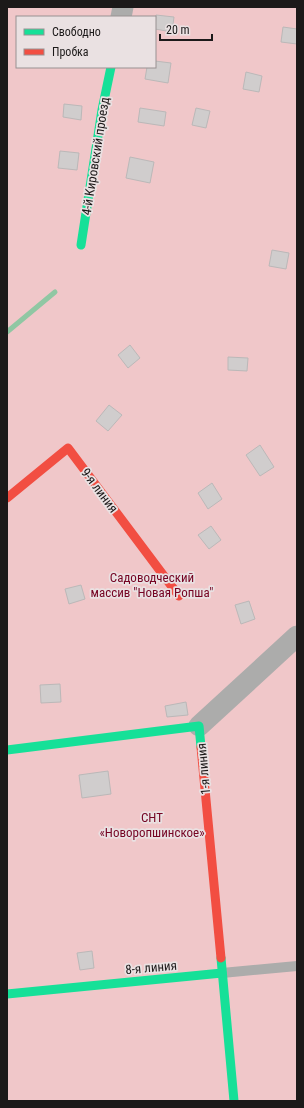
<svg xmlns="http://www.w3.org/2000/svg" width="304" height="1108" viewBox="0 0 304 1108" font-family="'Roboto Condensed',sans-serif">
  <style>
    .green { fill: #f0c7c9; fill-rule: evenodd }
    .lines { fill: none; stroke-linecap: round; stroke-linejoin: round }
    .stream { stroke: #90c7a3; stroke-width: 5 }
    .building { fill: #d0cdcd; stroke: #bbb8b8 }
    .lane { stroke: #acacab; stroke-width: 10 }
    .street { stroke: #acacab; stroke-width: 21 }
    .fast { stroke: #16e098; stroke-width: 9 }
    .jam { stroke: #f24e42; stroke-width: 9 }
    .labels { text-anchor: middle; stroke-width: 3.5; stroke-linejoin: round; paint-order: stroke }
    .street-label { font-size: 13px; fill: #1c1919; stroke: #eae1e2 }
    .park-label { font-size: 13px; fill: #750423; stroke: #eae1e2 }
  </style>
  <rect width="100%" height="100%" fill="#e8e3e3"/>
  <path class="green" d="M7,7H297V1101H7ZM17,17H155V67H17Z"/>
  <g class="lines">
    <polyline class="stream" points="7,332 55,292"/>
  </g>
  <g class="building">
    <polygon points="156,15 174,17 172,32 155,29"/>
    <polygon points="283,27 297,29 297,44 281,42"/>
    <polygon points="155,61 171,63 168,83 145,79 147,67 155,67"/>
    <polygon points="246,72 262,76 259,92 243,89"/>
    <polygon points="64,104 82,106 81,120 63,117"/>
    <polygon points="140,108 166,112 164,126 138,122"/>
    <polygon points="196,108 210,111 206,128 192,125"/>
    <polygon points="60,151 79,153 77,170 58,168"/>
    <polygon points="130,157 154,162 150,183 126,178"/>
    <polygon points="272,250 289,253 286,269 269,266"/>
    <polygon points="130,345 140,358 128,368 118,355"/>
    <polygon points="228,357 248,358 247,371 228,370"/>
    <polygon points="109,405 122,415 108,431 96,421"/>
    <polygon points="260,445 274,467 260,476 246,455"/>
    <polygon points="212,483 222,499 208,509 198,493"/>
    <polygon points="211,526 221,540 209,549 198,535"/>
    <polygon points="81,585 85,599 69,604 65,589"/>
    <polygon points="249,601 255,619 241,624 235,605"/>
    <polygon points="60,684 61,702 41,703 40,685"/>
    <polygon points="186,702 188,715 167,717 165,706"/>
    <polygon points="108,771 111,794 82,798 79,775"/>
    <polygon points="92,951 94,968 80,970 77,953"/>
  </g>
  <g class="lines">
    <polyline class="lane" points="222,973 297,966"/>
    <g class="street">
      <polyline points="121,17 123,7"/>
      <polyline points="199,726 297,636"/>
    </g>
    <g class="fast">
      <polyline points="81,245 102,110 111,67"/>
      <polyline points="7,750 199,726 201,747"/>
      <polyline points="221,958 234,1101"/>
      <polyline points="7,994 222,973"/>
    </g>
    <g class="jam">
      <polyline points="7,498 68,448 179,596"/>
      <polyline points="201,747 221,958"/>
    </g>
  </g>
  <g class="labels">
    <g class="street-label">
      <text transform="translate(95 156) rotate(-81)" y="5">4-й Кировский проезд</text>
      <text transform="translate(100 490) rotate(53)" y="5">9-я линия</text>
      <text transform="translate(203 769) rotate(-95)" y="5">1-я линия</text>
      <text transform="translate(151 967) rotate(-5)" y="5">8-я линия</text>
    </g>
    <g class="park-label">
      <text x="152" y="582">Садоводческий<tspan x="152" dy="15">массив "Новая Ропша"</tspan></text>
      <text x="152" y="822">СНТ<tspan x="152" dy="15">«Новоропшинское»</tspan></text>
    </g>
  </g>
  <rect width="304" height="1108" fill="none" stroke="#1c1919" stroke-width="16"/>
  <rect x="16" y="16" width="140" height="52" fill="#eae1e2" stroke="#989192"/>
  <rect x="24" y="29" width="20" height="6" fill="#16e098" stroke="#989192"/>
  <text x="52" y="36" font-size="12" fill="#1c1919">Свободно</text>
  <rect x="24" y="49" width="20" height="6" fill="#f24e42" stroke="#989192"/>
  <text x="52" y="56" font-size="12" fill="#1c1919">Пробка</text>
  <path d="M160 34v6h52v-6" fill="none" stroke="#1c1919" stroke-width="2"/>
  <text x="166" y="34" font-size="12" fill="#1c1919" stroke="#eae1e2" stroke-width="3" paint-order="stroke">20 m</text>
</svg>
